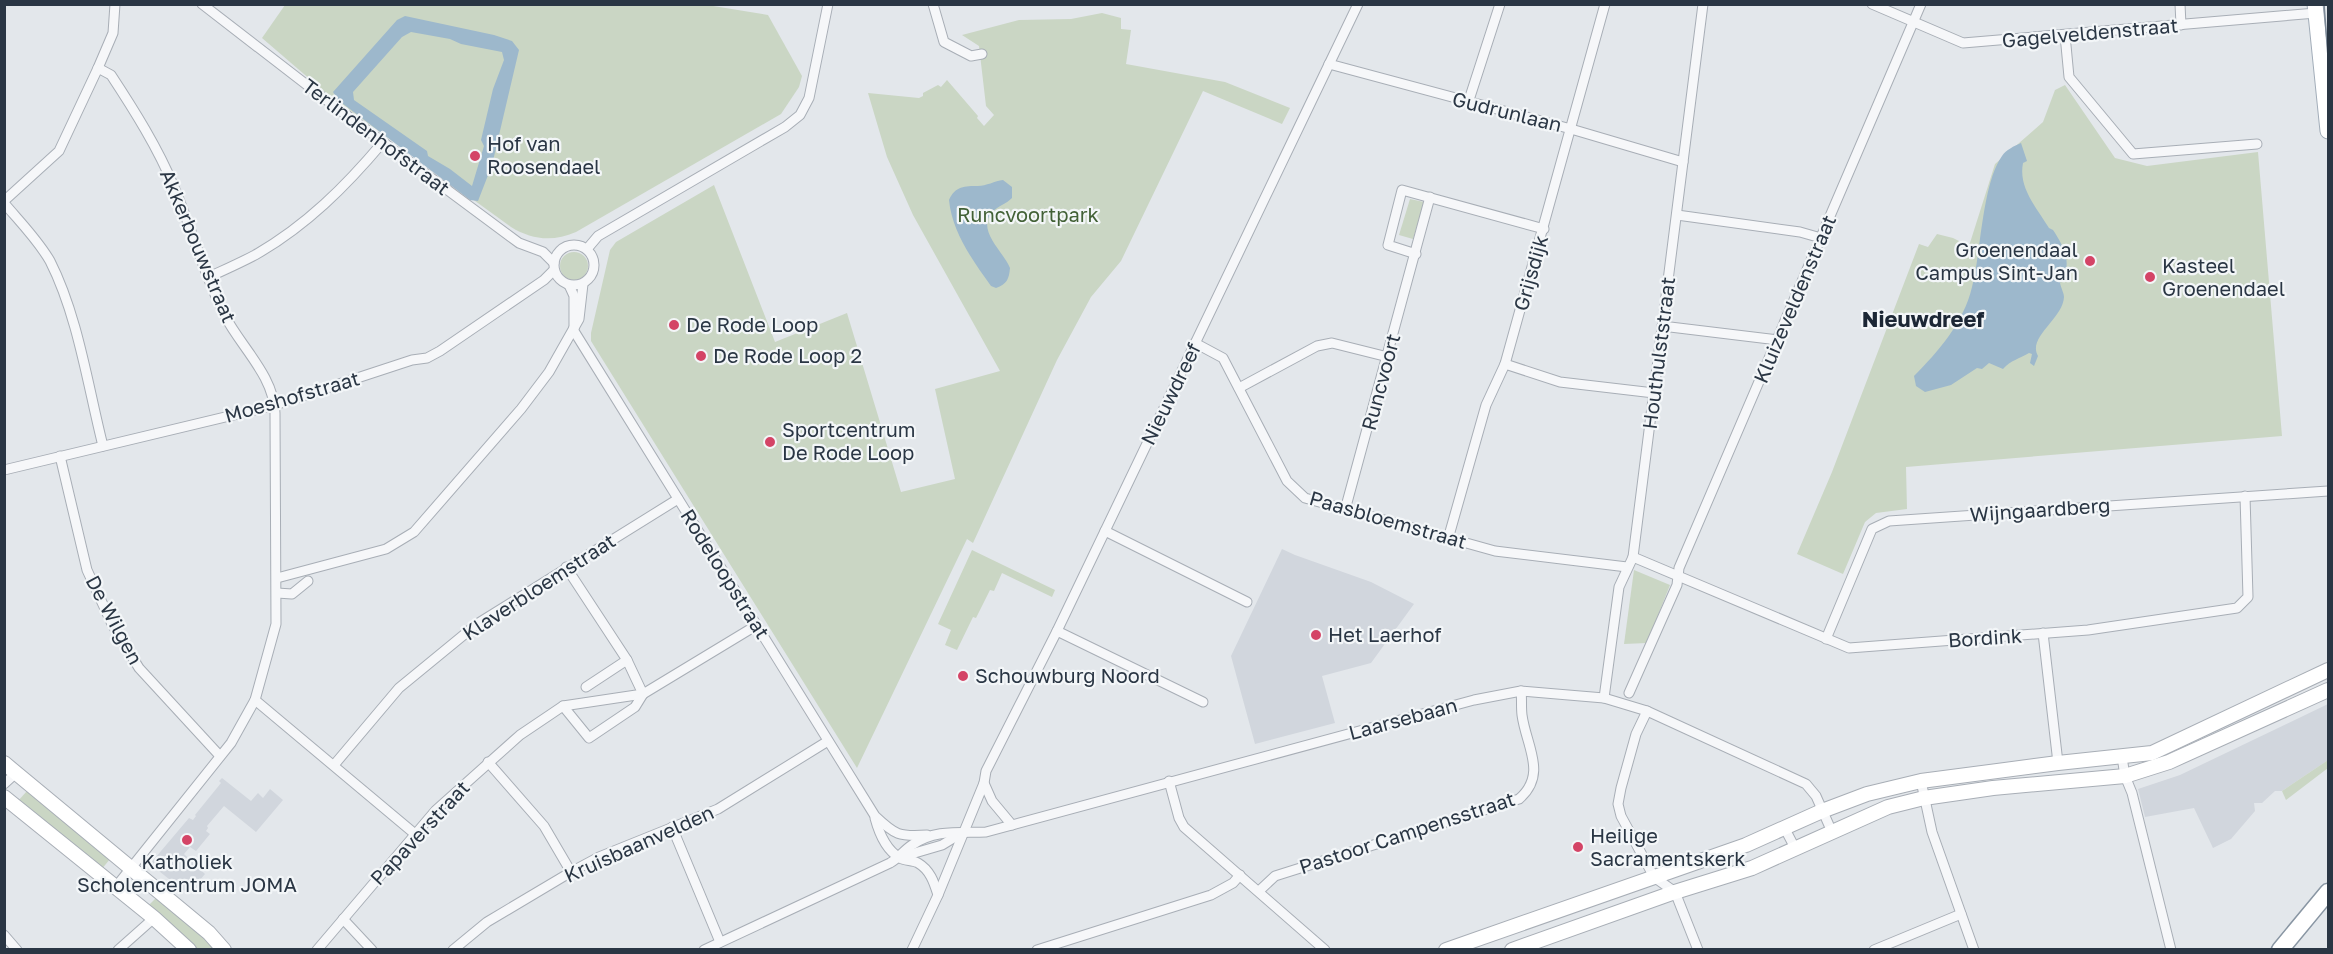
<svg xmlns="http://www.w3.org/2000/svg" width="2333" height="954" viewBox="0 0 2333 954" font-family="'Golos Text',sans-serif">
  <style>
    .built { fill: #d1d6dd }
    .green { fill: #cad6c4 }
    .water { fill: #9db8cc; fill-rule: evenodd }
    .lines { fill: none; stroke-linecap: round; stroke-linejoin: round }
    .street-casing { stroke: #a8aeb6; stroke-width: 11 }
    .secondary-casing { stroke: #a8aeb6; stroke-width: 16 }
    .primary-casing { stroke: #a1acb8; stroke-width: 17 }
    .highway-casing { stroke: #8996a3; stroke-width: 19 }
    .street { stroke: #f6f7f9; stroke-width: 9 }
    .secondary { stroke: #fff; stroke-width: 14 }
    .primary { stroke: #fff; stroke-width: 15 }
    .highway { stroke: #fff; stroke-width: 16 }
    .tram { stroke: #7b8896; stroke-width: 1.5 }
    .poi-dot { fill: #d44466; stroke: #f3f6f8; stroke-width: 2 }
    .labels { text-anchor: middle; stroke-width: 4.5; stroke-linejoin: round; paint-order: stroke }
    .street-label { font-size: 20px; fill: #2a3644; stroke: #f3f6f8 }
    .poi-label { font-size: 20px; fill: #2a3644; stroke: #f3f6f8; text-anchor: start }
    .park-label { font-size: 20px; fill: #426136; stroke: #f3f6f8 }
    .quarter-label { font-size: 22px; font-weight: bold; fill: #1c2735; stroke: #f3f6f8 }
  </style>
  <rect width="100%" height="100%" fill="#e3e7eb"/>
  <g class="built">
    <polygon points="1282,549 1295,555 1371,582 1414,604 1371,663 1322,676 1335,723 1255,744 1231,656"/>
    <polygon points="2328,704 2328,760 2282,791 2275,791 2262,803 2254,803 2255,811 2231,839 2213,848 2194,808 2145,817 2138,789 2180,775"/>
    <polygon points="222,778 251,801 258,793 263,798 270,789 283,800 256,832 224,806 207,826 208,828 206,831 210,834 196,851 190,847 184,854 205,874 188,894 150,864 189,818 193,820 196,816 195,815 221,783 219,781"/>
  </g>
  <g class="green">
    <path d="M285,5H707L768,15L802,76L799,87L781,114L576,232C553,242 532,240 511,227L326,93L262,38Z"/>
    <polygon points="1102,13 1121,18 1121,29 1131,30 1126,64 1225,82 1290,108 1282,124 1203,91 1121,261 1091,297 1057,360 973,543 967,539 857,768 591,341 591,333 610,250 616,242 714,185 775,342 847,313 901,492 955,479 935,389 1000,371 913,215 887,157 868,93 919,98 923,96 923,93 938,85 941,87 947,80 978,116 977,118 984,126 994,115 986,106 979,46 962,35 1019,20 1071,19"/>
    <polygon points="2065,85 2115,158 2147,166 2258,152 2282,436 1906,467 1907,509 1876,513 1865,522 1843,574 1797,554 1832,472 1919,244 1928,247 1937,234 1953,238 1969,246 1995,164 2043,122 2055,90"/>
    <polygon points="1410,199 1424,202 1413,239 1399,235"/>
    <circle cx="574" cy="266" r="14"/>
    <polygon points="972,550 1055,590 1052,597 1002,573 994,591 990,590 976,618 973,617 957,650 945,645 951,630 938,624"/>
    <polygon points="1634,570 1670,585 1647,643 1624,644"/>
    <polygon points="2328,760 2328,768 2286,800 2282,791"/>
    <polygon points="27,791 110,859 101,870 18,801"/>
    <polygon points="157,897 201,933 217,949 197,949 147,907"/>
  </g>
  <g class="water">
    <path d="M405,16L494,35L512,41L519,50L492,165L478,201L470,200L338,100L333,92L397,20ZM411,32L450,39L461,44L502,52L504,60L493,89L481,140L484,146L472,186L450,169L428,156L427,151L354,100L353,92L402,37Z"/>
    <path d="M2021,143L2027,161L2023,163C2018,188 2037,208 2049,228L2053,230C2065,248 2073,264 2060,283C2061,288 2064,293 2064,297C2063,319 2027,337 2038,356L2034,366L2030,363L2032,354L2029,353C2019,359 2011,360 2003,369L1989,363L1982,369L1977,368L1951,385L1925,392L1916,386L1914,376C1938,352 1964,322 1972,287C1981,253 1982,184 2002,156C2006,150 2014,146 2021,143Z"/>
    <path d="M1003,180L1012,187V198C1006,204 998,206 992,212C976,231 1004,252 1010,268C1009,279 1007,284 996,288L991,286C973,261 952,232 949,200C955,186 965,186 978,186C986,186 995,181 1003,180Z"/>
  </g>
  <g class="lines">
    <defs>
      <g id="street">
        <polyline points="202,4 325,99 519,243 543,252 554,263"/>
        <polyline points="933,4 944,42 971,56 982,54"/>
        <polyline points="1872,4 1963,43 2316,13"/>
        <polyline points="2180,4 2181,25"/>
        <polyline points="2065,35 2069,77 2133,154 2257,144"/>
        <polyline points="1329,64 1571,129 1683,162"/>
        <path d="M98,68L111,75C134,110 158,148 174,187C192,229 204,275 225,316C241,347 274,376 275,413L276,624L255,700L231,743L115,888"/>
        <polyline points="1468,103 1500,4"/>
        <polyline points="4,201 59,151 98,68 113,33 115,4"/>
        <path d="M4,203C20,222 38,240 50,261C78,316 88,387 103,446"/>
        <polyline points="1677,215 1800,232 1821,238"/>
        <circle cx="574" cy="265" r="20"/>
        <polyline points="587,249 598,236 785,127 800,115 809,98 828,4"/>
        <polyline points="1416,254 1388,245 1402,190 1544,229"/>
        <path d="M209,277C224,270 240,263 255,255C306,226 346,186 383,142"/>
        <path d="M569,285L574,296V331L875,816C895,835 899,837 927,835"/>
        <polyline points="1662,326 1778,340"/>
        <polyline points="1195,343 1223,358 1287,481 1305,498 1495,551 1627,567"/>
        <polyline points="1505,364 1560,382 1654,393"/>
        <polyline points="1239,388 1317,346 1332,343 1388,357"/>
        <polyline points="60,456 87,570 112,624 139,668 220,756"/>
        <polyline points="4,470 275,405 412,360 427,358 440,351 544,280 554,270"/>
        <polyline points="1345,510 1430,197"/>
        <polyline points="1105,531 1247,602"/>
        <polyline points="1448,539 1486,405 1505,364 1605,4"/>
        <polyline points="1633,557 1849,648 2088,630 2237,608 2248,597 2245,496"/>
        <polyline points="566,567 627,660 643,694"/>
        <polyline points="277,578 386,549 414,532 521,409 549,372 579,319 583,284"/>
        <polyline points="277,593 292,594 308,581"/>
        <polyline points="1057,631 1203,702"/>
        <polyline points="2043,633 2058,763"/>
        <polyline points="1826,639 1872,529 1889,521 2328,491"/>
        <polyline points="586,687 627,660"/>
        <polyline points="1629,693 1677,585 1679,568 1921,4"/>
        <polyline points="1604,698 1619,587 1633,557 1703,4"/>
        <polyline points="255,700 415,834"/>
        <polyline points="563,706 589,738 635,707 643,694"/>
        <polyline points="1647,711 1636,734 1621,788 1618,804 1621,816 1654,877 1675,892 1698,950"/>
        <polyline points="2122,757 2125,776 2132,793 2171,950"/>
        <polyline points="488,762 544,826 571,872"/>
        <polyline points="334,765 399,688 477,624 678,499"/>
        <polyline points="1169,781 1179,818 1184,827 1325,950"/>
        <polyline points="1921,781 1932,832 1974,950"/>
        <polyline points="984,783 992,801 1012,825"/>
        <polyline points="4,784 16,773"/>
        <path d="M875,818C879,833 886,850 900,858C905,861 913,860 918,863C930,870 934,882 938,895"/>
        <polyline points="672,827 720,942"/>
        <polyline points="1785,829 1795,848"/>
        <polyline points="901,857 942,845 960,834"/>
        <path d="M1259,891L1275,876L1519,799C1548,774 1526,746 1522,715C1521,707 1522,699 1521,691"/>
        <polyline points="343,919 372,950"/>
        <polyline points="4,935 17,950"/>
        <polyline points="118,950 154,918"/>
        <polyline points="317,950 436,810 520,735 563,706 643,694 757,625"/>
        <polyline points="453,950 487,922 571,872 599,857 718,809 828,741"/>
        <path d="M704,950L890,863C899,858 904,850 912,845C935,829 960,833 986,832L1474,700L1521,691L1604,698L1647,711L1806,784L1816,796L1832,832"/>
        <polyline points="912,950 938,895 984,783 986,771 1057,631 1358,4"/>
        <polyline points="1037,950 1211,895 1233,883 1240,875"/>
        <polyline points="1874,950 1961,914"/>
      </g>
      <g id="secondary">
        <polyline points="4,763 209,933 224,950"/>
        <polyline points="4,797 154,918 189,950"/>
        <polyline points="1446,950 1746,845 1822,811 1867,794 1921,781 2058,763 2152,753 2328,670"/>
        <polyline points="1512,950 1675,892 1752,868 1888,807 1924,798 1993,788 2125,776 2169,762 2328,690"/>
      </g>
      <polyline id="primary" points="2315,4 2328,131"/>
      <polyline id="highway" points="2280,950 2328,892"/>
    </defs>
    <use href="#street" class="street-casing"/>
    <use href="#secondary" class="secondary-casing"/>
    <use href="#primary" class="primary-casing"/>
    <use href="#highway" class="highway-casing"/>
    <use href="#street" class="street"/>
    <use href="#secondary" class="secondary"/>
    <use href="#primary" class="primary"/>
    <use href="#highway" class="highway"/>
    <polyline class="tram" points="2324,4 2328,57"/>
  </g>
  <g class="poi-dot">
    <circle cx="475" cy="156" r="6"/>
    <circle cx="2090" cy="261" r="6"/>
    <circle cx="2150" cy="277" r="6"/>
    <circle cx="674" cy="325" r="6"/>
    <circle cx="701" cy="356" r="6"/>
    <circle cx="770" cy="442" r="6"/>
    <circle cx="1316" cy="635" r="6"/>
    <circle cx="963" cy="676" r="6"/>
    <circle cx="187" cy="840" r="6"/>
    <circle cx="1578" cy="847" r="6"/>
  </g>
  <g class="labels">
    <g class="street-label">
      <text transform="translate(2090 33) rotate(-5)" y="7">Gagelveldenstraat</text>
      <text transform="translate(1507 112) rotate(14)" y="7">Gudrunlaan</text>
      <text transform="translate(376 137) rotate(37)" y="7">Terlindenhofstraat</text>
      <text transform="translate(198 246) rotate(67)" y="7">Akkerbouwstraat</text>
      <text transform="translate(1531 273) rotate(-74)" y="7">Grijsdijk</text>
      <text transform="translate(1795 299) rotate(-67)" y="7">Kluizeveldenstraat</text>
      <text transform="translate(1659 353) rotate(-83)" y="7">Houthulststraat</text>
      <text transform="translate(1381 382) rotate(-75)" y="7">Runcvoort</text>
      <text transform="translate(1171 394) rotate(-64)" y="7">Nieuwdreef</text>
      <text transform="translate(292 397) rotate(-16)" y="7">Moeshofstraat</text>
      <text transform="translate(2040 510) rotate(-4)" y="7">Wijngaardberg</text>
      <text transform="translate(1388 520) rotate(16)" y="7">Paasbloemstraat</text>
      <text transform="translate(725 574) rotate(58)" y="7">Rodeloopstraat</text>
      <text transform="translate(539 587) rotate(-33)" y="7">Klaverbloemstraat</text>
      <text transform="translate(114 620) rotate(62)" y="7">De Wilgen</text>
      <text transform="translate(1985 638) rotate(-4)" y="7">Bordink</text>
      <text transform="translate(1403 719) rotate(-15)" y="7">Laarsebaan</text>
      <text transform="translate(420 833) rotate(-47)" y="7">Papaverstraat</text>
      <text transform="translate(1407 833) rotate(-18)" y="7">Pastoor Campensstraat</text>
      <text transform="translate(639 844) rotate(-24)" y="7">Kruisbaanvelden</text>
    </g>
    <g class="poi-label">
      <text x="487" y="151">Hof van<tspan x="487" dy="23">Roosendael</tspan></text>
      <text x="2078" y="257" text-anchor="end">Groenendaal<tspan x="2078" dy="23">Campus Sint-Jan</tspan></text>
      <text x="2162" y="273">Kasteel<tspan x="2162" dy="23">Groenendael</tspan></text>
      <text x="686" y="332">De Rode Loop</text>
      <text x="713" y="363">De Rode Loop 2</text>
      <text x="782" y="437">Sportcentrum<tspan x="782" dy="23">De Rode Loop</tspan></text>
      <text x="1328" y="642">Het Laerhof</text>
      <text x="975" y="683">Schouwburg Noord</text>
      <text x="1590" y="843">Heilige<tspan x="1590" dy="23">Sacramentskerk</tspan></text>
      <text x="187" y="869" text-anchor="middle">Katholiek<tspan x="187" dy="23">Scholencentrum JOMA</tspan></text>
    </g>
    <g class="park-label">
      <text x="1028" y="222">Runcvoortpark</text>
    </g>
    <g class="quarter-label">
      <text x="1923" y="327">Nieuwdreef</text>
    </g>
  </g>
  <rect width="2333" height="954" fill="none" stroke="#2a3644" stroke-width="12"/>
</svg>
